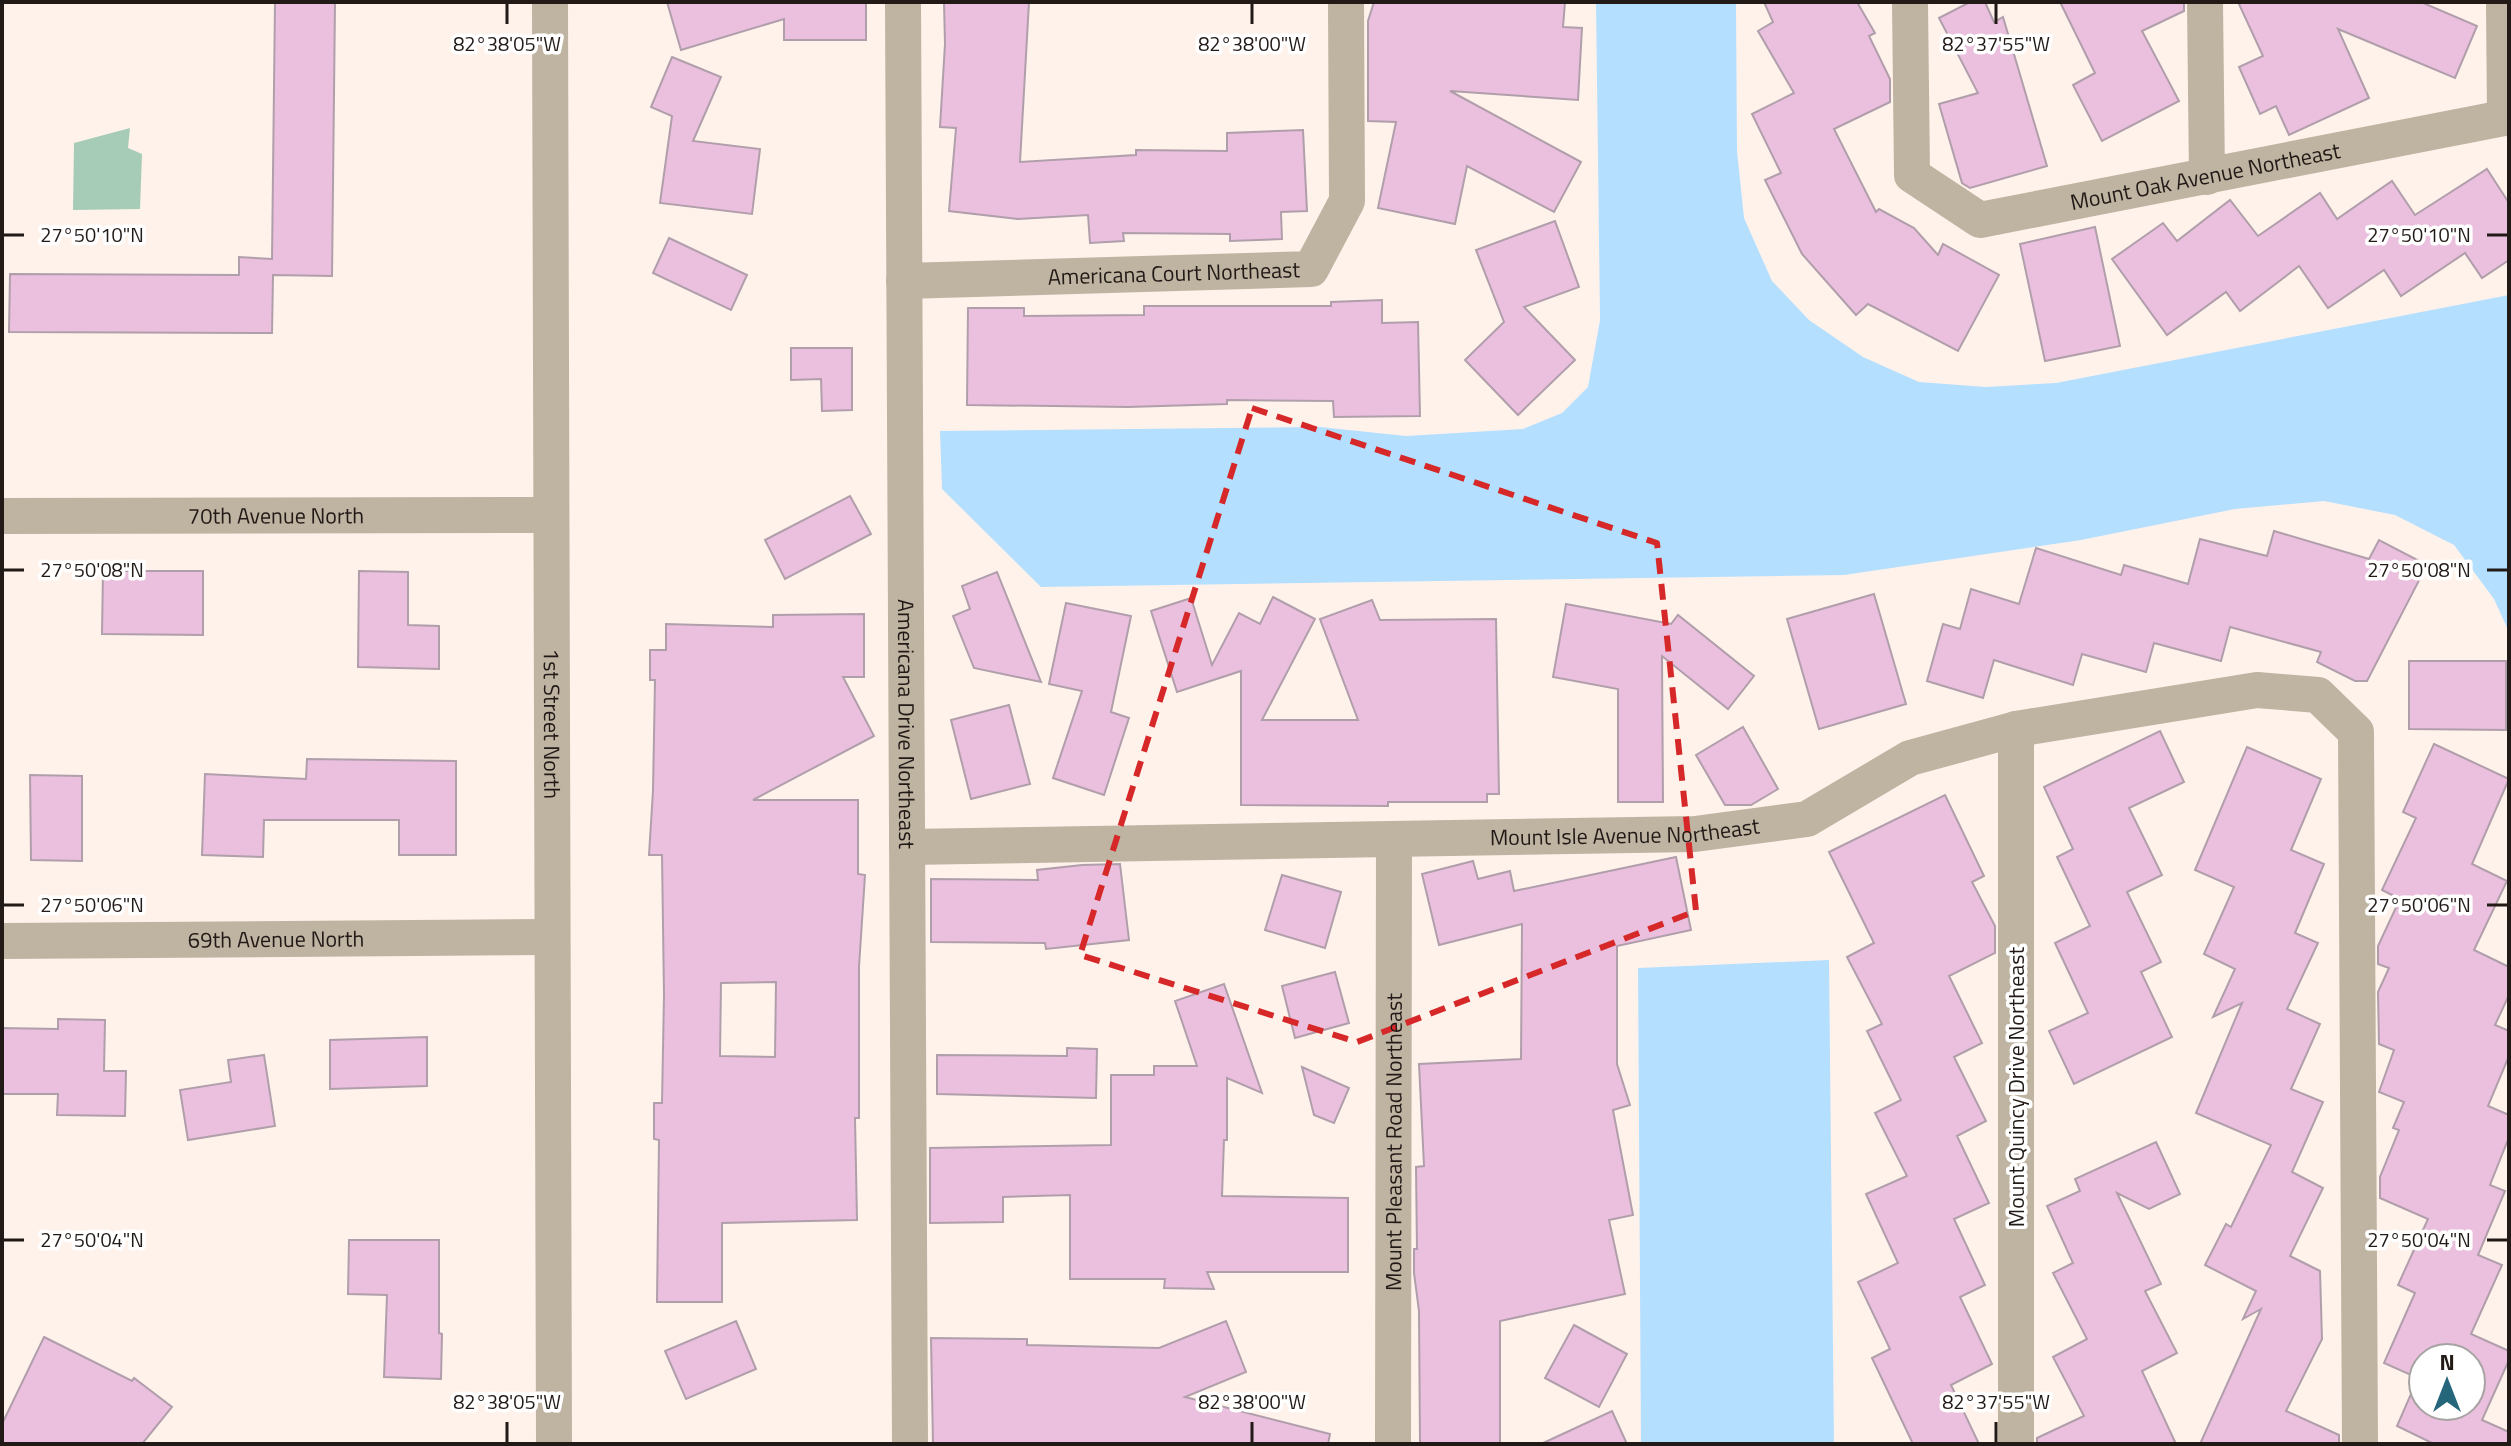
<svg xmlns="http://www.w3.org/2000/svg" width="2511" height="1446" viewBox="0 0 2511 1446" font-family="'Titillium Web',sans-serif">
  <style>
    .green { fill: #a6ccb8 }
    .water { fill: #b5dfff }
    .building { fill: #eac0de; stroke: #b19eab; stroke-width: 2; fill-rule: evenodd }
    .lines { fill: none; stroke-linecap: round; stroke-linejoin: round }
    .minor { stroke: #bfb3a1; stroke-width: 36 }
    .marked { fill: none; stroke: #d62828; stroke-width: 6; stroke-dasharray: 16 10; stroke-linejoin: round }
    .ticks { fill: none; stroke: #221a17; stroke-width: 3 }
    .labels { text-anchor: middle; stroke-width: 7; stroke-linejoin: round; paint-order: stroke }
    .street-label { font-size: 22px; fill: #221a17; stroke: #fff }
    .ticks-label { font-size: 20px; text-anchor: middle; fill: #221a17; stroke: #fff; stroke-width: 7; stroke-linejoin: round; paint-order: stroke }
  </style>
  <rect width="100%" height="100%" fill="#fff2eb"/>
  <polygon class="green" points="130,128 128,148 142,154 140,209 73,210 74,143"/>
  <g class="water">
    <polygon points="1596,2 1736,2 1737,151 1744,218 1772,281 1809,320 1863,357 1919,382 1986,387 2056,383 2509,295 2509,632 2494,599 2454,545 2395,515 2324,501 2235,509 2081,540 1844,575 1041,587 942,489 940,431 1320,427 1406,436 1523,429 1562,413 1588,387 1600,320"/>
    <polygon points="1829,960 1834,1444 1641,1444 1638,968"/>
  </g>
  <g class="building">
    <polygon points="275,2 335,2 332,276 273,275 272,333 9,332 10,274 239,275 239,257 272,259"/>
    <polygon points="667,2 866,2 866,40 784,40 784,19 681,50"/>
    <polygon points="944,2 1029,2 1020,162 1136,155 1136,150 1227,151 1227,133 1303,130 1307,211 1281,212 1282,239 1230,241 1230,234 1123,233 1124,241 1090,243 1088,215 1018,219 949,211 956,128 940,127 945,44"/>
    <polygon points="1374,2 1565,2 1563,27 1582,28 1578,100 1450,91 1581,162 1554,212 1467,166 1455,224 1378,208 1396,122 1368,121 1368,21"/>
    <polygon points="1764,2 1857,2 1875,33 1869,36 1890,79 1890,102 1834,129 1876,212 1879,209 1914,228 1938,255 1943,244 1999,275 1958,351 1868,304 1856,315 1802,254 1765,180 1781,173 1752,114 1794,93 1758,31 1773,22"/>
    <polygon points="1970,2 1985,2 1994,22 2003,17 2047,166 1970,188 1962,183 1939,104 1978,93 1939,18"/>
    <polygon points="2060,2 2184,2 2184,11 2142,31 2179,101 2102,141 2073,85 2095,73"/>
    <polygon points="2238,2 2421,2 2477,26 2455,78 2338,29 2369,98 2289,135 2276,106 2260,114 2239,67 2263,56"/>
    <polygon points="672,57 721,77 693,141 760,149 752,214 660,203 672,116 651,107"/>
    <polygon points="2487,169 2509,203 2509,260 2482,278 2465,253 2401,296 2384,270 2328,308 2299,266 2240,311 2226,292 2167,335 2112,259 2163,223 2177,241 2230,200 2258,236 2320,193 2337,219 2392,181 2415,215"/>
    <polygon points="1555,221 1579,287 1524,307 1575,360 1518,415 1465,360 1504,322 1476,250"/>
    <polygon points="2095,227 2120,346 2045,361 2020,244"/>
    <polygon points="669,238 747,275 731,310 653,273"/>
    <polygon points="1382,300 1382,323 1418,322 1420,416 1334,417 1333,401 1227,400 1227,404 1128,407 967,405 968,308 1024,308 1024,316 1144,315 1144,306 1331,306 1331,302"/>
    <polygon points="791,348 852,348 852,410 822,411 821,379 791,380"/>
    <polygon points="850,496 871,534 785,579 765,540"/>
    <polygon points="2274,531 2369,559 2379,540 2427,565 2367,681 2355,681 2317,662 2321,652 2230,627 2221,661 2154,643 2146,672 2082,654 2073,685 1994,660 1983,698 1927,681 1943,624 1960,629 1971,589 2019,604 2036,548 2121,575 2124,565 2188,584 2200,539 2267,556"/>
    <polygon points="103,571 203,571 203,635 102,634"/>
    <polygon points="359,571 408,572 408,625 439,626 439,669 358,667"/>
    <polygon points="997,572 1041,682 974,668 953,616 970,609 962,586"/>
    <polygon points="1874,594 1906,704 1819,729 1787,619"/>
    <polygon points="1273,597 1315,619 1262,720 1358,720 1320,619 1372,600 1380,620 1496,619 1499,794 1487,794 1487,802 1388,802 1388,806 1241,805 1241,671 1177,692 1151,611 1191,598 1212,665 1239,613 1260,624"/>
    <polygon points="1066,603 1131,616 1111,712 1129,718 1104,795 1053,778 1082,691 1049,684"/>
    <polygon points="1566,604 1671,624 1678,615 1754,676 1728,709 1662,656 1663,802 1618,802 1618,689 1553,677"/>
    <path d="M864,614V677H843L874,736L753,800H858V874L865,875L859,967V1118H855L857,1220L722,1223V1302H657L659,1140L654,1139V1103H662L664,995L662,855H649L653,791L655,680H650V650H666V624L773,627V615ZM776,982L775,1057L720,1056L721,983Z"/>
    <polygon points="2409,661 2506,661 2506,730 2409,729"/>
    <polygon points="1009,705 1030,784 971,799 951,720"/>
    <polygon points="1743,727 1778,789 1751,805 1725,805 1696,755"/>
    <polygon points="2160,731 2184,782 2129,808 2162,875 2127,892 2161,962 2141,972 2172,1037 2074,1084 2049,1031 2088,1013 2055,943 2090,926 2057,857 2073,849 2044,787"/>
    <path d="M2434,744L2509,779L2472,864L2507,881L2474,950L2509,967V995L2495,1025L2509,1031V1056L2488,1106L2509,1115V1137L2490,1185L2505,1191L2478,1255L2502,1265L2471,1334L2509,1351V1360L2482,1420L2509,1432V1444H2434L2397,1426L2418,1378L2384,1363L2415,1293L2398,1285L2428,1219L2380,1198V1177L2399,1130L2393,1128L2404,1102L2379,1092L2394,1050L2379,1044L2378,992L2389,968L2378,964V946L2400,899L2382,890L2416,818L2403,812ZM2423,1358H2471V1406H2423Z"/>
    <polygon points="2247,747 2321,779 2291,850 2324,864 2295,933 2318,943 2287,1009 2320,1024 2291,1089 2323,1102 2292,1172 2323,1188 2290,1256 2320,1271 2322,1339 2286,1411 2339,1435 2339,1444 2200,1444 2261,1309 2243,1319 2256,1291 2205,1265 2226,1224 2231,1227 2271,1145 2196,1113 2242,1003 2213,1017 2235,969 2204,954 2234,887 2195,870"/>
    <polygon points="307,759 456,761 456,855 399,855 399,820 264,820 263,857 202,855 205,774 306,779"/>
    <polygon points="30,775 82,776 82,861 31,860"/>
    <polygon points="1945,795 1984,876 1972,882 1995,926 1995,953 1949,976 1982,1043 1954,1057 1986,1121 1957,1136 1989,1203 1954,1219 1985,1285 1960,1297 1992,1364 1951,1385 1979,1444 1913,1444 1872,1358 1890,1349 1858,1282 1898,1263 1866,1194 1907,1176 1875,1113 1901,1100 1867,1031 1882,1024 1847,957 1874,943 1829,852"/>
    <polygon points="1676,857 1691,930 1617,946 1617,1064 1630,1105 1613,1110 1633,1215 1609,1220 1625,1294 1500,1321 1500,1444 1420,1444 1419,1311 1414,1273 1414,1249 1417,1249 1416,1167 1424,1166 1419,1064 1521,1059 1522,924 1439,945 1422,874 1473,861 1478,879 1510,871 1514,891"/>
    <polygon points="1120,864 1129,940 1046,949 1045,943 931,942 931,879 1038,880 1037,870 1082,865"/>
    <polygon points="1282,875 1341,892 1325,948 1265,930"/>
    <polygon points="1335,972 1349,1023 1295,1038 1282,986"/>
    <polygon points="1224,984 1262,1093 1227,1078 1227,1140 1224,1140 1222,1196 1348,1198 1348,1272 1207,1272 1214,1289 1164,1288 1165,1279 1070,1279 1070,1195 1003,1197 1003,1222 930,1223 930,1148 1111,1145 1111,1075 1154,1075 1154,1066 1197,1066 1175,1001"/>
    <polygon points="58,1019 105,1020 104,1071 126,1071 125,1116 57,1115 58,1094 2,1094 2,1028 58,1029"/>
    <polygon points="427,1037 427,1086 330,1089 330,1040"/>
    <polygon points="1067,1048 1097,1049 1096,1098 937,1094 937,1055 1067,1056"/>
    <polygon points="264,1055 275,1126 188,1140 180,1090 231,1082 228,1060"/>
    <polygon points="1302,1067 1349,1088 1334,1123 1314,1115"/>
    <polygon points="2156,1142 2180,1194 2149,1209 2117,1193 2161,1284 2145,1291 2177,1353 2142,1371 2176,1444 2037,1444 2037,1438 2084,1416 2053,1357 2087,1339 2053,1273 2073,1263 2047,1206 2080,1191 2075,1179"/>
    <polygon points="349,1240 439,1240 439,1333 442,1334 441,1379 384,1377 387,1295 348,1294"/>
    <polygon points="736,1321 756,1369 686,1399 665,1351"/>
    <polygon points="1226,1321 1246,1372 1185,1397 1330,1434 1328,1444 933,1444 931,1338 1027,1339 1027,1345 1159,1348"/>
    <polygon points="1574,1325 1627,1354 1599,1407 1545,1378"/>
    <polygon points="44,1337 132,1381 134,1378 172,1407 142,1444 2,1444 2,1424"/>
    <polygon points="1612,1411 1627,1444 1541,1444"/>
  </g>
  <g class="lines">
    <g class="minor">
      <path id="s1" d="M550,2L554,1444"/>
      <path id="s2" d="M903,2L910,1444"/>
      <path id="s3" d="M1910,2L1912,175L1980,220L2509,117"/>
      <polyline points="2205,2 2207,177"/>
      <polyline points="2504,2 2505,118"/>
      <path id="s4" d="M904,281L1311,269L1347,201L1346,2"/>
      <path id="s5" d="M2,516L551,515"/>
      <polyline points="2016,729 2016,1444"/>
      <path id="s6" d="M907,847L1695,834L1807,819L1910,758L2016,729L2257,690L2318,695L2356,732L2360,1444"/>
      <path id="s7" d="M2,941L551,937"/>
      <path id="s8" d="M1393,1444L1394,840"/>
    </g>
  </g>
  <path class="marked" d="M1252,408L1657,543L1696,911L1357,1042L1080,955Z"/>
  <path class="ticks" d="M507,4V24M1252,4V24M1996,4V24M4,235H24M2487,235H2507M4,570H24M2487,570H2507M4,905H24M2487,905H2507M4,1240H24M2487,1240H2507M507,1422V1442M1252,1422V1442M1996,1422V1442"/>
  <g class="labels">
    <g class="street-label">
      <text dy="8" stroke="none"><textPath href="#s3" startOffset="484">Mount Oak Avenue Northeast</textPath></text>
      <text dy="8" stroke="none"><textPath href="#s4" startOffset="270">Americana Court Northeast</textPath></text>
      <text dy="8" stroke="none"><textPath href="#s5" startOffset="274">70th Avenue North</textPath></text>
      <text dy="8" stroke="none"><textPath href="#s1" startOffset="722">1st Street North</textPath></text>
      <text dy="8" stroke="none"><textPath href="#s2" startOffset="722">Americana Drive Northeast</textPath></text>
      <text dy="8" stroke="none"><textPath href="#s6" startOffset="718">Mount Isle Avenue Northeast</textPath></text>
      <text dy="8" stroke="none"><textPath href="#s7" startOffset="274">69th Avenue North</textPath></text>
      <text transform="translate(2016 1087) rotate(-90)" y="8">Mount Quincy Drive Northeast</text>
      <text dy="8" stroke="none"><textPath href="#s8" startOffset="302">Mount Pleasant Road Northeast</textPath></text>
    </g>
  </g>
  <g class="ticks-label">
    <text x="507" y="51">82°38'05"W</text>
    <text x="1252" y="51">82°38'00"W</text>
    <text x="1996" y="51">82°37'55"W</text>
    <text x="92" y="242">27°50'10"N</text>
    <text x="2419" y="242">27°50'10"N</text>
    <text x="92" y="577">27°50'08"N</text>
    <text x="2419" y="577">27°50'08"N</text>
    <text x="92" y="912">27°50'06"N</text>
    <text x="2419" y="912">27°50'06"N</text>
    <text x="92" y="1247">27°50'04"N</text>
    <text x="2419" y="1247">27°50'04"N</text>
    <text x="507" y="1409">82°38'05"W</text>
    <text x="1252" y="1409">82°38'00"W</text>
    <text x="1996" y="1409">82°37'55"W</text>
  </g>
  <rect width="2511" height="1446" fill="none" stroke="#221a17" stroke-width="8"/>
  <g transform="translate(2447 1382)"><circle r="38" fill="#ffffff" stroke="#a7a3a2" stroke-width="2"/>
  <path d="M0-6L14 30L0 20L-14 30Z" fill="#26667b"/>
  <text y="-12" font-size="22" font-weight="bold" text-anchor="middle" fill="#221a17">N</text>
  </g>
</svg>
